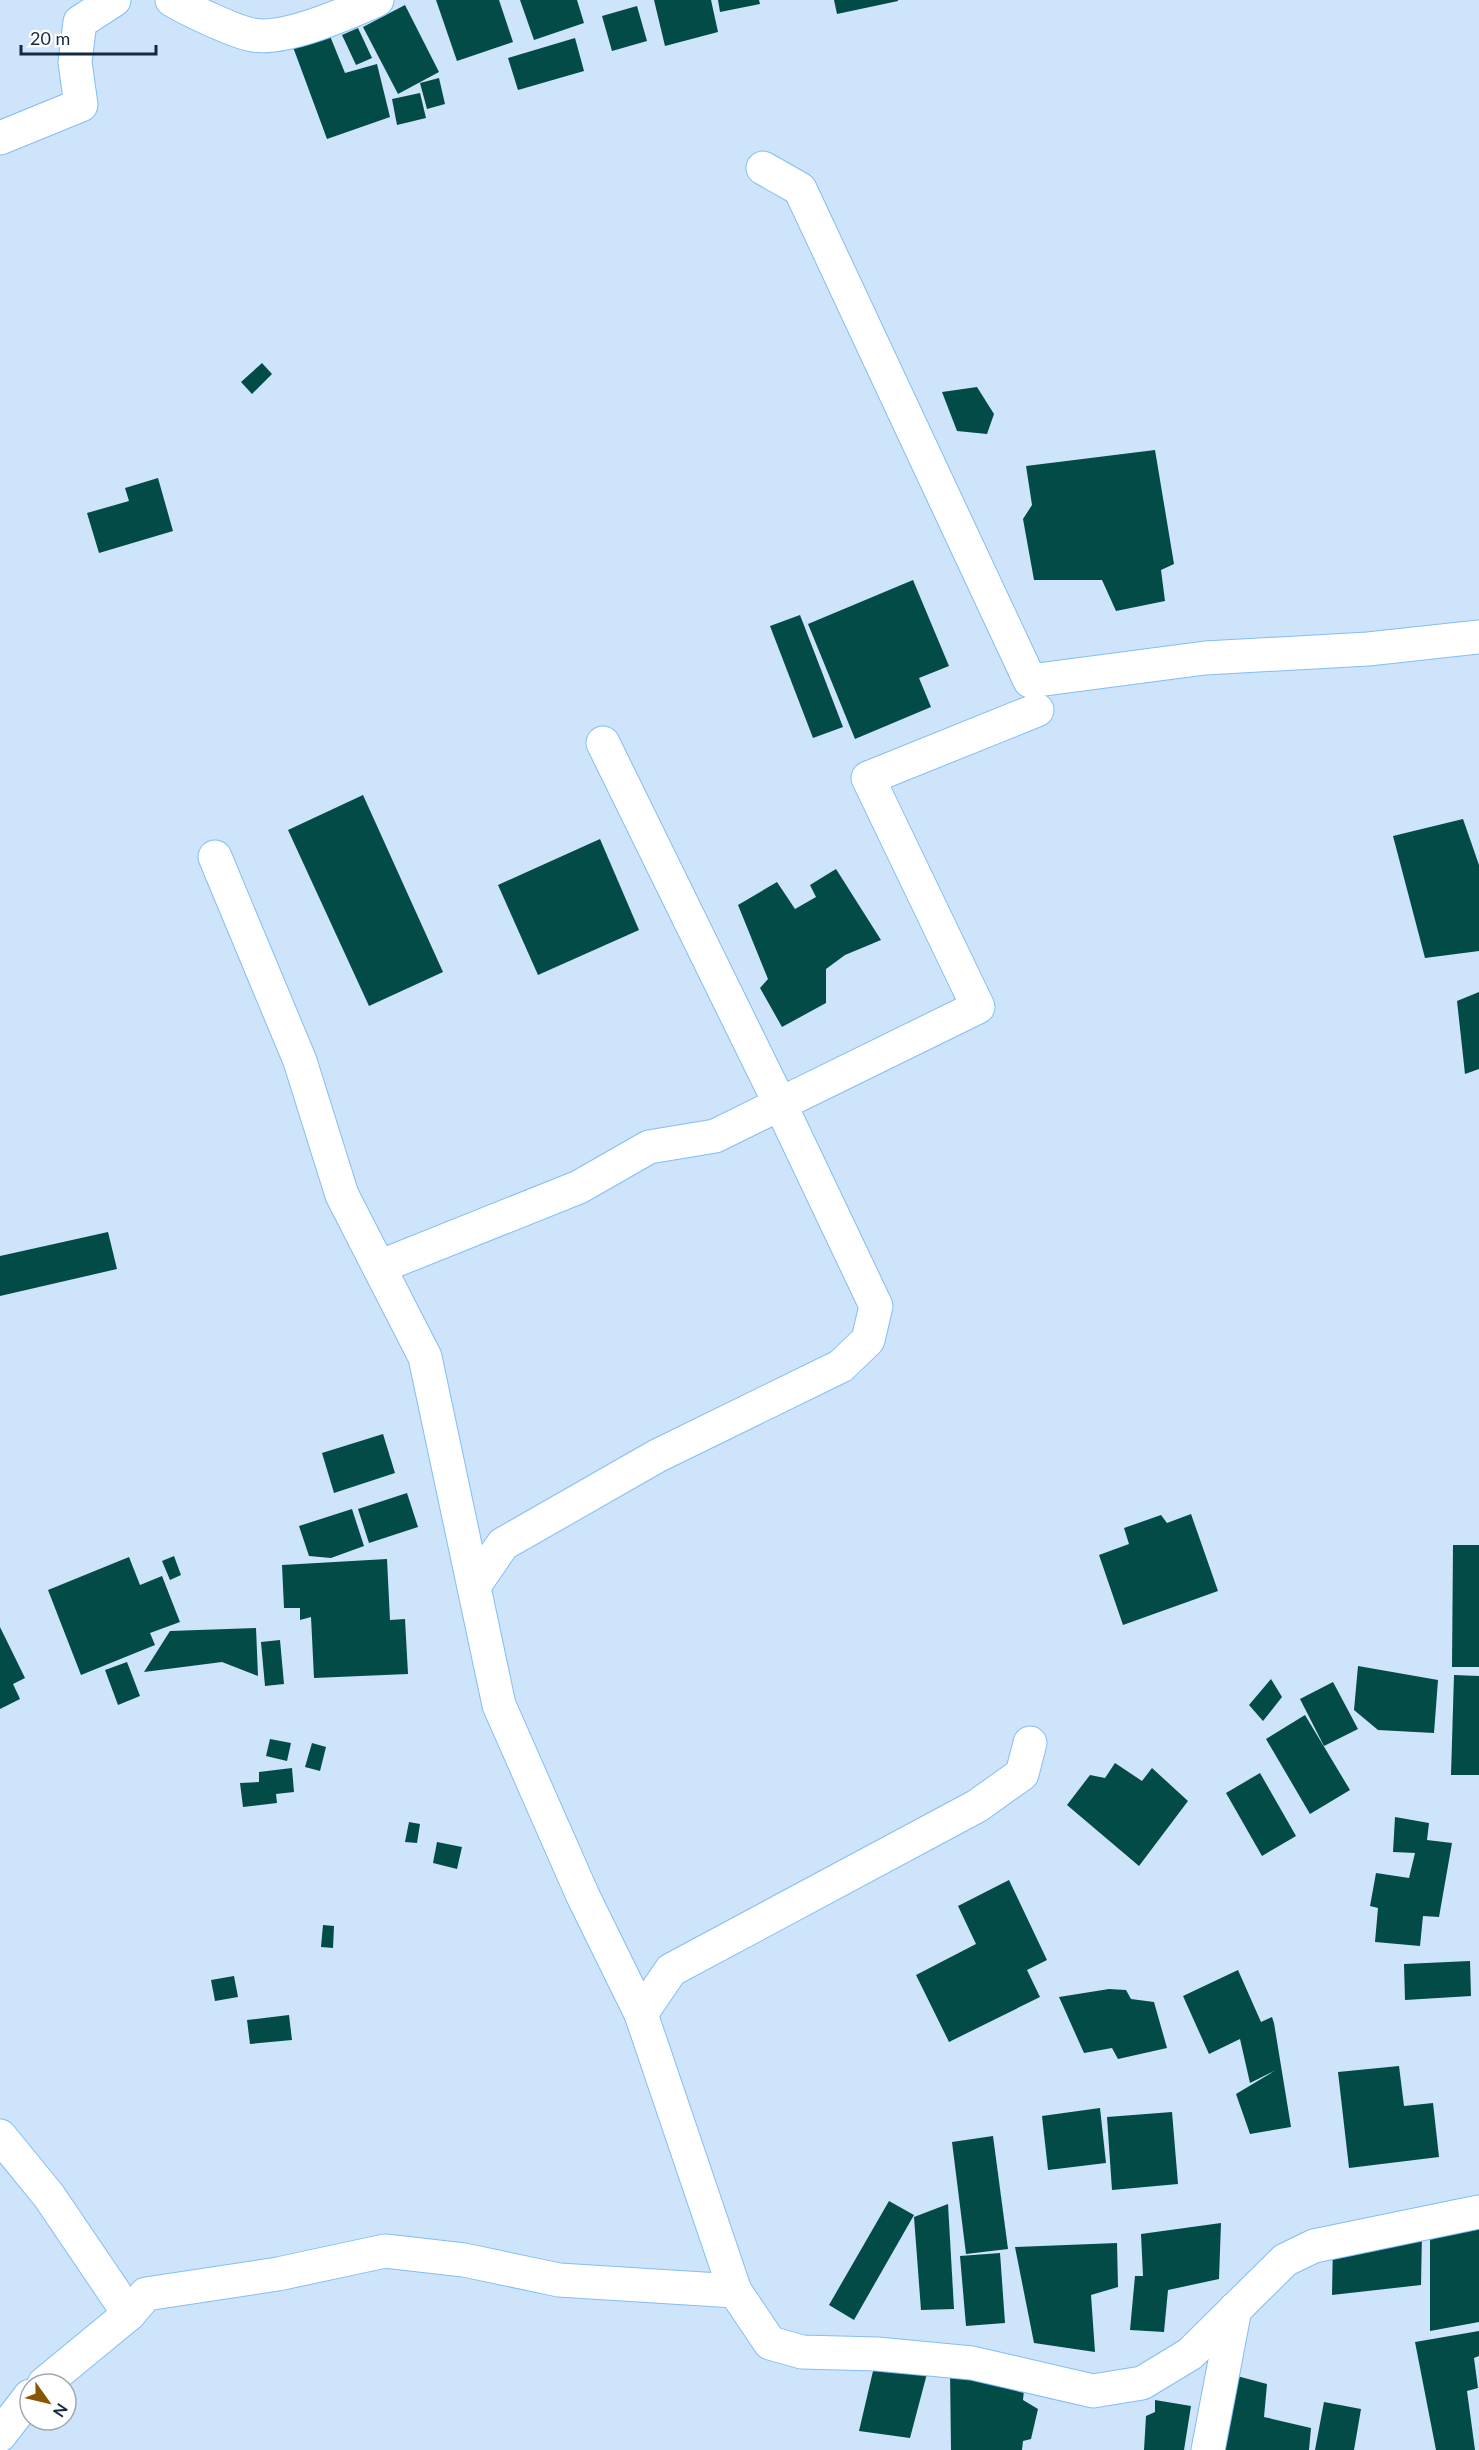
<svg xmlns="http://www.w3.org/2000/svg" width="1479" height="2450" viewBox="0 0 1479 2450" font-family="Lato,sans-serif">
  <style>
    .building { fill: #024b47 }
    .lines { fill: none; stroke-linecap: round; stroke-linejoin: round }
    .minor-casing { stroke: #84bdf5; stroke-width: 35 }
    .minor { stroke: #fff; stroke-width: 33 }
  </style>
  <rect width="100%" height="100%" fill="#cde4fb"/>
  <g class="building">
    <polygon points="436,0 499,0 513,42 457,61"/>
    <polygon points="520,0 577,0 584,23 534,40"/>
    <polygon points="654,0 711,0 718,32 665,46"/>
    <polygon points="718,0 759,0 760,4 720,12"/>
    <polygon points="834,0 898,0 898,1 837,14"/>
    <polygon points="405,5 439,72 398,94 363,27"/>
    <polygon points="637,6 647,41 612,51 602,16"/>
    <polygon points="358,28 372,58 356,65 342,35"/>
    <polygon points="330,36 345,73 377,64 390,117 327,139 293,47"/>
    <polygon points="575,38 584,71 518,90 508,58"/>
    <polygon points="439,78 445,104 427,109 420,83"/>
    <polygon points="420,93 426,118 397,125 392,99"/>
    <polygon points="262,363 272,374 252,394 241,382"/>
    <polygon points="977,387 994,414 987,434 957,431 942,392"/>
    <polygon points="1155,450 1174,564 1161,570 1165,601 1116,611 1102,580 1034,580 1023,519 1032,505 1026,466"/>
    <polygon points="158,478 173,531 99,553 87,513 129,501 125,488"/>
    <polygon points="913,580 949,666 919,678 931,707 855,739 808,624"/>
    <polygon points="800,615 843,727 813,738 770,626"/>
    <polygon points="363,795 443,972 369,1006 288,830"/>
    <polygon points="1463,819 1479,865 1479,951 1425,958 1393,836"/>
    <polygon points="600,839 639,930 538,975 498,885"/>
    <polygon points="836,869 881,940 845,955 826,969 826,1003 782,1027 760,988 768,979 738,905 777,882 795,909 816,897 810,885"/>
    <polygon points="1479,992 1479,1069 1465,1074 1457,1001"/>
    <polygon points="108,1232 117,1269 0,1296 0,1256"/>
    <polygon points="383,1434 395,1473 334,1493 322,1453"/>
    <polygon points="407,1493 418,1527 369,1543 358,1509"/>
    <polygon points="352,1509 364,1546 331,1558 309,1556 299,1526"/>
    <polygon points="1191,1514 1218,1591 1123,1625 1099,1555 1129,1544 1124,1528 1161,1515 1167,1523"/>
    <polygon points="1453,1545 1479,1545 1479,1667 1452,1667"/>
    <polygon points="174,1556 181,1575 170,1580 162,1561"/>
    <polygon points="129,1557 140,1585 162,1576 180,1622 150,1633 155,1645 81,1675 48,1590"/>
    <polygon points="387,1559 390,1620 405,1619 408,1674 314,1678 311,1617 300,1620 300,1608 284,1608 282,1565"/>
    <polygon points="0,1627 25,1678 13,1684 20,1699 0,1709"/>
    <polygon points="256,1628 258,1676 222,1662 144,1672 170,1631"/>
    <polygon points="280,1640 284,1684 265,1686 261,1642"/>
    <polygon points="127,1662 140,1696 118,1705 105,1670"/>
    <polygon points="1358,1666 1438,1680 1434,1733 1378,1730 1354,1710"/>
    <polygon points="1454,1675 1479,1676 1479,1775 1451,1775"/>
    <polygon points="1271,1679 1282,1697 1263,1721 1249,1705"/>
    <polygon points="1333,1682 1358,1729 1324,1746 1300,1699"/>
    <polygon points="1305,1715 1350,1790 1310,1814 1266,1739"/>
    <polygon points="270,1739 291,1743 287,1761 266,1756"/>
    <polygon points="312,1743 326,1747 320,1771 305,1767"/>
    <polygon points="1115,1763 1142,1781 1152,1768 1188,1801 1139,1866 1067,1805 1090,1775 1105,1778"/>
    <polygon points="292,1768 294,1792 276,1794 277,1803 243,1807 240,1783 259,1782 259,1772"/>
    <polygon points="1260,1773 1296,1836 1262,1856 1226,1793"/>
    <polygon points="1395,1817 1429,1823 1427,1840 1452,1843 1439,1917 1423,1916 1420,1946 1375,1942 1378,1908 1370,1906 1376,1873 1409,1878 1415,1853 1393,1852"/>
    <polygon points="409,1822 420,1824 417,1843 405,1842"/>
    <polygon points="437,1842 462,1847 457,1869 433,1863"/>
    <polygon points="1009,1880 1047,1960 1027,1970 1040,1997 949,2042 916,1975 976,1944 958,1906"/>
    <polygon points="323,1925 334,1926 333,1948 321,1947"/>
    <polygon points="1470,1961 1471,1996 1405,2000 1404,1964"/>
    <polygon points="1238,1970 1261,2022 1272,2017 1274,2023 1291,2127 1250,2134 1236,2094 1276,2070 1250,2083 1240,2039 1209,2054 1183,1996"/>
    <polygon points="234,1976 238,1997 215,2001 211,1980"/>
    <polygon points="1109,1989 1126,1990 1131,1999 1154,2002 1167,2048 1118,2059 1112,2048 1084,2053 1059,1997"/>
    <polygon points="289,2015 292,2040 250,2044 247,2020"/>
    <polygon points="1399,2066 1404,2106 1433,2103 1439,2157 1349,2168 1338,2072"/>
    <polygon points="1100,2108 1106,2163 1048,2170 1042,2116"/>
    <polygon points="1172,2112 1178,2184 1112,2190 1107,2117"/>
    <polygon points="993,2136 1008,2249 966,2254 952,2142"/>
    <polygon points="889,2201 914,2215 854,2320 829,2305"/>
    <polygon points="948,2204 954,2309 921,2310 914,2217"/>
    <polygon points="1221,2223 1219,2279 1168,2290 1164,2332 1130,2330 1135,2276 1143,2276 1141,2234"/>
    <polygon points="1479,2224 1479,2322 1430,2331 1430,2229"/>
    <polygon points="1422,2232 1421,2285 1332,2295 1333,2242"/>
    <polygon points="1117,2243 1118,2287 1091,2295 1095,2352 1034,2343 1015,2247"/>
    <polygon points="1000,2253 1005,2323 966,2326 960,2256"/>
    <polygon points="1479,2331 1479,2356 1474,2358 1478,2388 1467,2391 1475,2450 1436,2450 1415,2342"/>
    <polygon points="877,2354 929,2366 910,2438 859,2431"/>
    <polygon points="950,2370 1025,2380 1023,2400 1038,2409 1031,2439 1023,2441 1022,2450 951,2450"/>
    <polygon points="1237,2376 1267,2384 1264,2417 1311,2428 1309,2450 1223,2450"/>
    <polygon points="1155,2400 1191,2406 1184,2450 1144,2450 1146,2416 1155,2412"/>
    <polygon points="1324,2402 1361,2409 1354,2450 1315,2450"/>
  </g>
  <g class="lines">
    <defs>
      <g id="minor">
        <path d="M172,0C189,10 235,32 253,35C284,41 348,13 377,0"/>
        <polyline points="0,138 81,105 75,62 80,22 114,0"/>
        <polyline points="763,168 800,189 1030,681 1205,658 1368,649 1479,637"/>
        <polyline points="215,857 300,1061 342,1195 425,1357 499,1705 583,1896 641,2014 735,2291 770,2343 802,2352 877,2354 972,2363 1093,2391 1142,2383 1190,2354 1285,2260 1314,2246 1479,2212"/>
        <polyline points="379,1267 579,1187 649,1147 715,1136 978,1007 868,778 1037,710"/>
        <polyline points="474,1586 503,1544 657,1456 841,1366 868,1340 876,1306 780,1104 603,743"/>
        <polyline points="641,2014 671,1970 977,1806 1022,1774 1030,1743"/>
        <polyline points="0,2136 49,2196 129,2314"/>
        <polyline points="44,2384 129,2314 146,2294 278,2274 385,2251 464,2260 559,2280 735,2291"/>
        <polyline points="0,2435 30,2396"/>
        <polyline points="1208,2450 1235,2309"/>
      </g>
    </defs>
    <use href="#minor" class="minor-casing"/>
    <use href="#minor" class="minor"/>
  </g>
  <g transform="translate(48 2402) rotate(124)"><circle r="28" fill="#ffffff" stroke="#a0a9b2" stroke-width="1.5"/>
  <path d="M0-4.5L10 22L0 15L-10 22Z" fill="#8a5603"/>
  <text y="-9" font-size="16" font-weight="bold" text-anchor="middle" fill="#12293f">N</text>
  </g>
  <path d="M21 45v9h135v-9" fill="none" stroke="#12293f" stroke-width="3"/>
  <text x="30" y="45" font-size="18" fill="#12293f" stroke="#ffffff" stroke-width="4.5" paint-order="stroke">20 m</text>
</svg>
